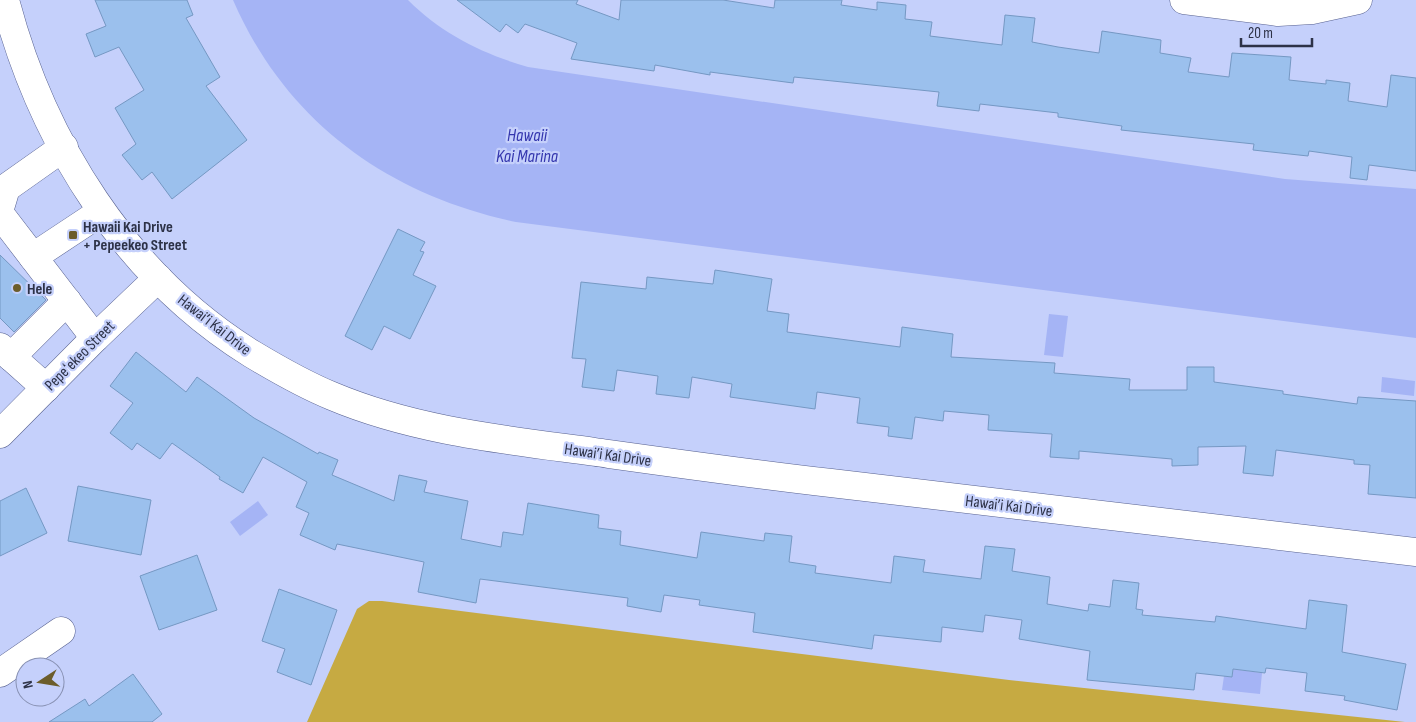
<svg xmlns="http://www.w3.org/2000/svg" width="1416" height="722" viewBox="0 0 1416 722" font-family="'Sofia Sans Condensed',sans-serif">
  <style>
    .green { fill: #c6aa42 }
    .water { fill: #a5b4f5 }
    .building { fill: #9bc0ed; stroke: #7598c3 }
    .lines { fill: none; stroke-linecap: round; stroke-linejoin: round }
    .minor-casing { stroke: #576190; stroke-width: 29 }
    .major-casing { stroke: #576190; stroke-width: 29 }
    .minor { stroke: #fff; stroke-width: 28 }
    .major { stroke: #fff; stroke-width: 28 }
    .poi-dot { fill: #6c5d2b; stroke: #c5d0fb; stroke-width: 2 }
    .labels { text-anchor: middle; stroke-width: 4.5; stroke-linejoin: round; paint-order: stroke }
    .poi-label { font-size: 16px; font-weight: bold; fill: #2d3247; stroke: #c5d0fb; text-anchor: start }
    .street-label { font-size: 16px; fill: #2d3247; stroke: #c5d0fb }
    .water-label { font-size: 18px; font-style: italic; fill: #3436ae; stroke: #c5d0fb }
  </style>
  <rect width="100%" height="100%" fill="#c5d0fb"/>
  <polygon class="green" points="369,601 382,601 1009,680 1405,722 307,722 357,609"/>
  <g class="water">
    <path d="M233,0H408C442,34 483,54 528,67L1285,179L1416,189V338L516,222C388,195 286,122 233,0Z"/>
    <polygon points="1049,314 1068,316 1063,357 1044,355"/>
    <polygon points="1382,377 1415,381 1414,396 1381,392"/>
    <polygon points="258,501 268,515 240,536 230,522"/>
    <polygon points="1233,669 1262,673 1260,694 1222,690 1224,676 1232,677"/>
  </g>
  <g class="building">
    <polygon points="95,0 187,0 193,15 186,18 220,77 206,86 247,140 172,199 152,172 142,180 122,155 136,144 115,108 144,90 119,47 95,57 86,34 106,26"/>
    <polygon points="457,0 578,0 576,4 619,20 621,0 723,0 774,8 775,0 842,0 841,5 877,10 877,2 906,5 905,19 932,22 930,36 1002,45 1005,15 1035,18 1032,42 1058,47 1099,53 1102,31 1161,40 1160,53 1191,58 1188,72 1229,77 1232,53 1291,57 1289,80 1326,84 1326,80 1350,83 1348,101 1387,107 1391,75 1416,78 1416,171 1369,165 1367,180 1350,178 1352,157 1309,151 1308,156 1253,150 1254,144 1121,130 1122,126 1058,117 1058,113 980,104 979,111 937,106 939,92 794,77 793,83 710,72 710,75 655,65 654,71 571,59 577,43 525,24 518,33 506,24 500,32"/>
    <polygon points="398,229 425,242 420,251 424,252 413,275 436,286 410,339 384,326 372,350 345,336"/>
    <polygon points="0,255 46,300 14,332 0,318"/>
    <polygon points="715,270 772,279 767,311 789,314 787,332 900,347 902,327 953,334 951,357 1055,363 1054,373 1130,379 1129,390 1187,390 1187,367 1214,367 1214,382 1283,391 1283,394 1357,404 1358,397 1416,401 1416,498 1368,494 1370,465 1354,464 1354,460 1276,450 1273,476 1243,473 1246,446 1198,447 1198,465 1172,466 1172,459 1079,451 1079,459 1050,457 1052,434 988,430 989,415 944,411 943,421 915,417 912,439 888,436 889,427 857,423 860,398 817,392 815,409 730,397 732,384 692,377 689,398 656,394 658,376 617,370 614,391 582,387 586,359 572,358 581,282 646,289 647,277 713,284"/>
    <polygon points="136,352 186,392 197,377 254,418 318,454 319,452 338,460 332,475 394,501 399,475 427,481 424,492 468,501 461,539 501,547 503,532 523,535 528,503 599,515 598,528 621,531 620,545 697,558 701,532 764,541 765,533 792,536 789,562 816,566 815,573 891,583 894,556 925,560 923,572 981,579 985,546 1015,549 1012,571 1050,577 1047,604 1088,611 1089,604 1110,607 1113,580 1139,583 1136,609 1143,610 1142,615 1215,622 1216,616 1306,629 1309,600 1347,605 1342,652 1406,664 1397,710 1344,700 1345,696 1305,691 1307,673 1266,668 1265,673 1233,669 1232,677 1196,673 1194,690 1087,680 1090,651 1019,639 1022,620 985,615 983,632 942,627 941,642 874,635 872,649 753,632 755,613 699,605 700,600 664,595 661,612 627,606 628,598 480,579 476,603 418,592 424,562 337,544 335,550 300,535 309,513 296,507 307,482 263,457 243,493 219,479 220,477 172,443 160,459 137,443 132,450 110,433 133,403 110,386"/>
    <polygon points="78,486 151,500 141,555 68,541"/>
    <polygon points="26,488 47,533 0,556 0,501"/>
    <polygon points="197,555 217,610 159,630 140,576"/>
    <polygon points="279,589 337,610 311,685 277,672 285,649 262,641"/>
    <polygon points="133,674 162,714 152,722 49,722 85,699 89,706"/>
  </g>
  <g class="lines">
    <defs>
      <g id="minor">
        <polyline points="1184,0 1278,12 1312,10 1358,0"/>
        <polyline points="0,208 6,188 64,147"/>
        <polyline points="0,214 95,338"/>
        <polyline points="33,257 101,212"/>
        <polyline points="0,347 46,388"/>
        <polyline points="11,357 67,301"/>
        <polyline points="0,434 95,338 158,278"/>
        <polyline points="0,673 61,631"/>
      </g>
      <path id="major" d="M5,0C42,142 126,276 252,354C277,369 305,385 332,396C415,431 507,440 595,452C674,463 752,474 831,483C1026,506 1221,529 1416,552"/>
    </defs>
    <use href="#minor" class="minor-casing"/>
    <use href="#major" class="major-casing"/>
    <use href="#minor" class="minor"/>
    <use href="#major" class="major"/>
  </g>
  <g class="poi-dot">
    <rect x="68" y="230" width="10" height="10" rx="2.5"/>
    <circle cx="17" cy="288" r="5"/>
  </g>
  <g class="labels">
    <g class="poi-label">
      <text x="83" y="232">Hawaii Kai Drive<tspan x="83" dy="18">+ Pepeekeo Street</tspan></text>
      <text x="27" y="294">Hele</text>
    </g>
    <g class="street-label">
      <text transform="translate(215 324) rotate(38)" y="6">Hawai’i Kai Drive</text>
      <text transform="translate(79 355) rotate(-45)" y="6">Pepeʻekeo Street</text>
      <text transform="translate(608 454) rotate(8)" y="6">Hawai’i Kai Drive</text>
      <text transform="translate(1009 505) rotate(7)" y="6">Hawai’i Kai Drive</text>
    </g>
    <g class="water-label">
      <text x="527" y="141">Hawaii<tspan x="527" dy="21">Kai Marina</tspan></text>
    </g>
  </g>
  <g transform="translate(40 682) rotate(258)"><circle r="24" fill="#c5d0fb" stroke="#8891b3"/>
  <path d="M0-4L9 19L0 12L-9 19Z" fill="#6c5d2b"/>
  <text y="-8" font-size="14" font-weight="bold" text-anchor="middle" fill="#2d3247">N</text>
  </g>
  <path d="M1241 38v8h71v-8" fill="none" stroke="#2d3247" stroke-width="2.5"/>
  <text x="1248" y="38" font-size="15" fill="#2d3247" stroke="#c5d0fb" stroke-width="4" paint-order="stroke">20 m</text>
</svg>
